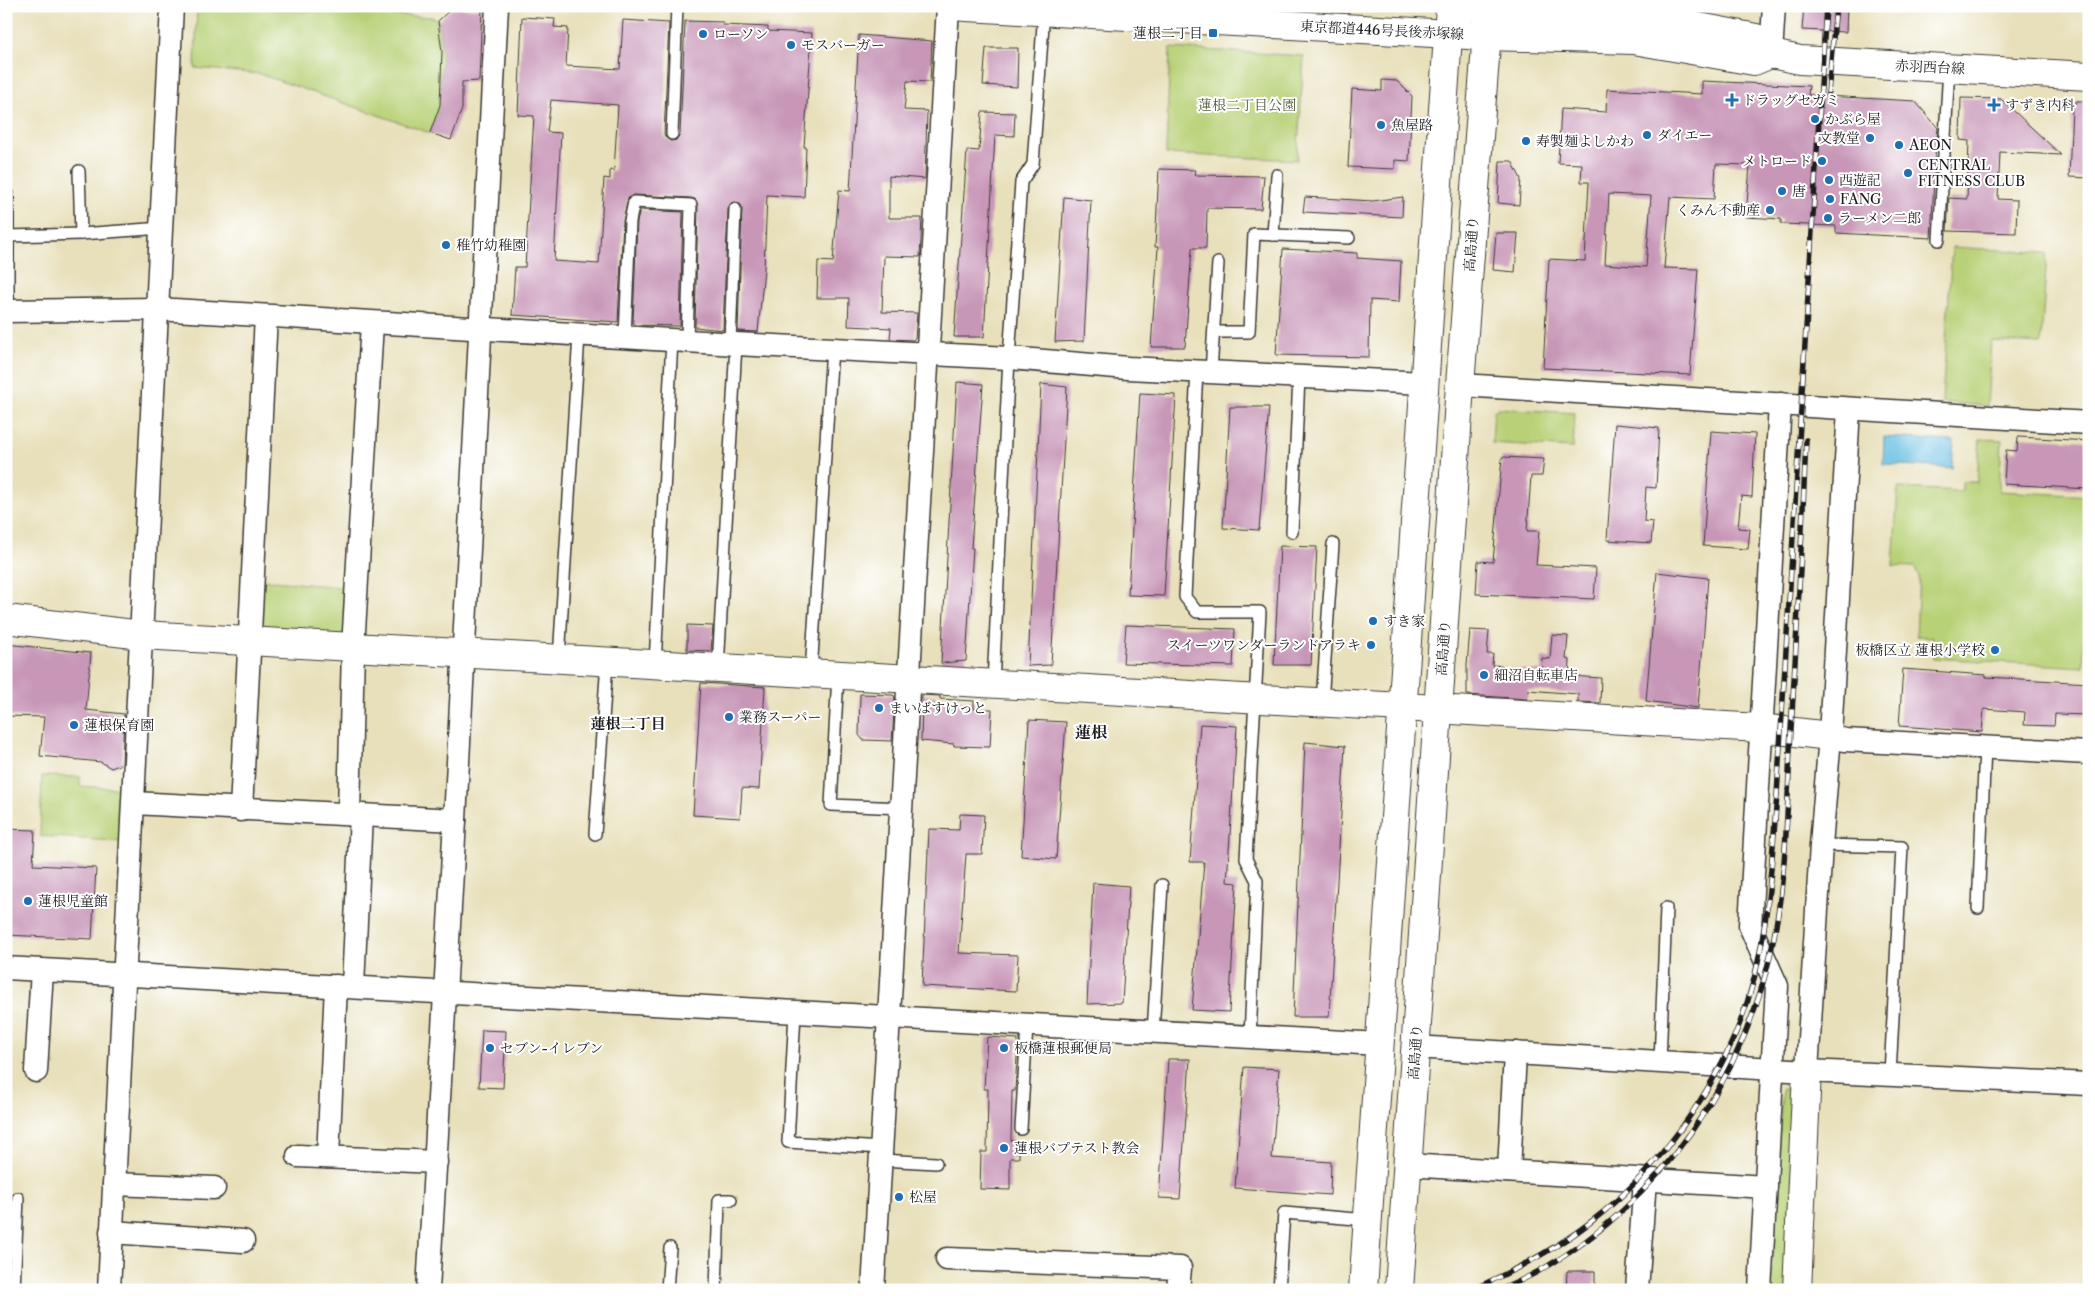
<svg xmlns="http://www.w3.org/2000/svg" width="2095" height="1296" viewBox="0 0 2095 1296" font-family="'Libre Caslon Text','Noto Serif JP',serif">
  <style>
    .green { fill: #b8d177; stroke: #6a764a }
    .water { fill: #64bde2; stroke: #406c7f }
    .building { fill: #c897b8; fill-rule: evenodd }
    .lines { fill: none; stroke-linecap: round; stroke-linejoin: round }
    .service-casing { stroke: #3b3934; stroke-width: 14 }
    .minor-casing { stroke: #3b3934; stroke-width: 25 }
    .tertiary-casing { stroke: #3b3934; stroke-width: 30 }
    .secondary-casing { stroke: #3b3934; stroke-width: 30 }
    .service { stroke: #fff; stroke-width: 11 }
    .minor { stroke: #fff; stroke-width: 22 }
    .tertiary { stroke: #fff; stroke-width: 28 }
    .secondary { stroke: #fff; stroke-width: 28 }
    .rail-casing { stroke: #1c1c1c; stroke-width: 5.5 }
    .rail { stroke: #fff; stroke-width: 4; stroke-dasharray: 11; stroke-linecap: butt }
    .poi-dot { fill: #1f6fb2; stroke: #fff; stroke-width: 2 }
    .labels { text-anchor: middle; stroke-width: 4; stroke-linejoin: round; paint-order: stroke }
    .street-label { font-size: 14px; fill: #1c1c1c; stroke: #fff }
    .poi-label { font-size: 14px; fill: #1c1c1c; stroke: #fff; text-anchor: start }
    .park-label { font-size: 14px; fill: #535b3c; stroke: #fff }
    .neighbourhood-label { font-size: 15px; font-weight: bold; fill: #1c1c1c; stroke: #fff }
    .quarter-label { font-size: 16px; font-weight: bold; fill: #1c1c1c; stroke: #fff }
  </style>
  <rect width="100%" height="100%" fill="#fff"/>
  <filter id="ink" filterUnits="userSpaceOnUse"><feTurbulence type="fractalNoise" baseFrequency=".02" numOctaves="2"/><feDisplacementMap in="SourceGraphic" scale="10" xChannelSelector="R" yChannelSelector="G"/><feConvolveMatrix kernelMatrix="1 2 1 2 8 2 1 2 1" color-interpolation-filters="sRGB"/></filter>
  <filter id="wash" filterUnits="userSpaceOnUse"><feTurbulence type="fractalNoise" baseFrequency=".0096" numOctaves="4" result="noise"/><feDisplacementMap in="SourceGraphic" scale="20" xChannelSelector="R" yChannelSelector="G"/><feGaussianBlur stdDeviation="1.12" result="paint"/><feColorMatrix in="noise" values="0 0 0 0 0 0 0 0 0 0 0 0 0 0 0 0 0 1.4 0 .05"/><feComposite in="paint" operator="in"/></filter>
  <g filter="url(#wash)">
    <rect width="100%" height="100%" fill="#e8e0bb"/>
    <g class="green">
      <polygon points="197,6 432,17 438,21 442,52 440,105 430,133 260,74 195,68"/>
      <polygon points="1170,48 1304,56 1297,160 1166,154"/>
      <polygon points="1952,247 2047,253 2041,344 1991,341 1987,406 1942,402"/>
      <polygon points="1498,408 1575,413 1573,448 1492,443 1494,411"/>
      <polygon points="1980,439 2002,440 1999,491 2089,496 2089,551 2083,667 1932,658 1933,637 1916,636 1919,576 1914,567 1893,566 1898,488 1962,491 1962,482 1977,482"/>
      <polygon points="261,580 352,588 349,630 339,636 263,630 259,625"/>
      <polygon points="42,776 80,777 80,786 126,789 125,842 40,836"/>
      <polygon points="1782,1089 1798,1090 1787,1290 1770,1290"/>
    </g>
    <polygon class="water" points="1884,437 1954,441 1952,468 1883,464"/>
    <g id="blocks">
      <g class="building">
        <polygon points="1804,6 1847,6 1846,32 1802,30"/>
        <polygon points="452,8 482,9 479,81 462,82 462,109 451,140 430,133 440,105 442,52 438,21"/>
        <path d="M522,17L555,19L554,27L568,28L566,66L620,69L623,20L669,23L664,134L666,138L671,141L676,140L680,134L685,21L723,22V25L768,27V31L812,33L804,147H806L804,197L767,195L764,269L758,332L738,331L742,209L741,205L736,202L731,203L728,209L723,330L695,327L698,205L695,199L691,198L634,195L628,198L623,221L618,322L512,315L515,267H525L534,116L518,115ZM551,100L618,105L614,171L610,170V179L604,178L599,264L554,261L561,133L547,132Z"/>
        <polygon points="859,35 932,41 930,82 907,81 904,110 927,111 925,179 889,176 889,218 922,218 920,257 884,256 882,312 917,313 915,338 913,340 890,339 891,328 848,326 849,298 817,298 818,261 833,262 839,190 850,191"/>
        <polygon points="986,48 1018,48 1017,87 983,85"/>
        <polygon points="1382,80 1397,81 1412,96 1409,161 1395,160 1395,169 1348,167 1352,89 1382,91"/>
        <path d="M1702,81L1809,86L1808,95L1915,101L1938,128L1937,139H1936L1931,238L1836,233V226L1781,224V219L1746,217L1750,165L1716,164L1714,199L1670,197L1664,268L1698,269L1690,375L1543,368L1549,259L1585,261L1589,182H1581L1582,164L1558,163L1561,109L1606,112L1607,89L1702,94ZM1609,194L1651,196L1646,267L1605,264Z"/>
        <polygon points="1961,98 2001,99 2061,155 2000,152 1998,199 2017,200 2016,233 1947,231 1949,198 1967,199 1969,141 1960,140"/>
        <polygon points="2077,101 2089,101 2089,178 2069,177 2072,108"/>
        <polygon points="982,112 1015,113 1014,136 995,135 984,337 954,337 967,150 979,151"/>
        <polygon points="1500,161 1512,161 1521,179 1519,205 1498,203"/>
        <polygon points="1159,169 1195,170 1194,175 1264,176 1261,209 1207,208 1206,248 1192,248 1185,347 1151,347 1158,247 1155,247"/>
        <polygon points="1064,197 1091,200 1084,341 1055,342"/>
        <polygon points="1305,197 1373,201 1403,197 1402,217 1303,212"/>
        <polygon points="640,210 683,212 680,326 635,325 633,323 637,222"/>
        <polygon points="1496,233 1518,233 1515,272 1493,270"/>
        <polygon points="1283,249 1357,253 1357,258 1401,261 1399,302 1370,300 1369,357 1276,355"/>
        <polygon points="957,382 983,384 971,548 973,548 966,661 941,663"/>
        <polygon points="1041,384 1067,387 1051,665 1028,666"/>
        <polygon points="1140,393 1176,395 1164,596 1128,595"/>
        <polygon points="1230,407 1269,407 1259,530 1223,528"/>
        <polygon points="1615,424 1659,428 1656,488 1646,487 1644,521 1653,522 1651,543 1607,540"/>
        <polygon points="1711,431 1755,434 1752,497 1741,496 1738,528 1750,529 1748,549 1703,546"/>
        <polygon points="2018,437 2089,441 2089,489 2004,484 2006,450 2017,451"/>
        <polygon points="1502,457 1544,459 1542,476 1531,476 1527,531 1539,531 1536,565 1596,568 1594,599 1476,594 1478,561 1493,562"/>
        <polygon points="1280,546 1317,547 1311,665 1274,665"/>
        <polygon points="1657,572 1708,578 1698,708 1646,701"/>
        <polygon points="687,625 713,626 711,651 687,650"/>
        <polygon points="1126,625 1235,629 1233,666 1123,663"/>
        <polygon points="1470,630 1489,631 1487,654 1493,654 1492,665 1502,666 1502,668 1541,671 1542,658 1550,659 1552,635 1568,636 1566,659 1570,660 1569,676 1601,678 1600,703 1578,702 1578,694 1528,690 1527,699 1467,695 1467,665"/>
        <polygon points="6,644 91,653 86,710 124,714 122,764 111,768 101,762 40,756 44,717 6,716"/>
        <polygon points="1903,669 1986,675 1986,677 2089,683 2089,715 2055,714 2054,726 2024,725 2025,712 1984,709 1982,732 1899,726"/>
        <polygon points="701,683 765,687 759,789 742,788 740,818 693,815"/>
        <polygon points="860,694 893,695 895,697 892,741 863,740 859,735"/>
        <polygon points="922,695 940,696 940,699 974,701 974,709 992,709 990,747 954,746 954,744 921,741"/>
        <polygon points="1029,720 1066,722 1056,859 1021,856"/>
        <polygon points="1200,724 1237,726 1227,882 1237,883 1229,1012 1192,1010 1204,862 1190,862"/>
        <polygon points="1305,742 1345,746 1329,1017 1293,1017"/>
        <polygon points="960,814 984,815 982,854 966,854 959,953 1018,955 1016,991 922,986 929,829 959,830"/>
        <polygon points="6,829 35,830 33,865 96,868 92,939 6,935"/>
        <polygon points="1093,883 1129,886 1122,1003 1087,1004"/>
        <polygon points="482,1030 506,1031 503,1088 479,1087"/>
        <polygon points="987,1037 1018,1039 1015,1091 1012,1091 1011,1141 1019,1141 1019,1158 1010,1158 1010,1190 980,1189 981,1152 987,1152 988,1089 984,1089"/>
        <polygon points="1168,1059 1190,1059 1180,1199 1159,1198"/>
        <polygon points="1244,1067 1279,1069 1272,1158 1331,1162 1330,1195 1235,1188"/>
        <polygon points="1567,1271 1595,1271 1595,1290 1566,1290"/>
      </g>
    </g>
  </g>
  <g filter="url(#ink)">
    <use href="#blocks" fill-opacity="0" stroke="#3b3934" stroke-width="1"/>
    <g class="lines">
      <defs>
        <g id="service">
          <polyline points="672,134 677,6"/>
          <polyline points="79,171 81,234"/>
          <polyline points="6,195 8,194 8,236 81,234 162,228"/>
          <polyline points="1273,235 1277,175"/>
          <polyline points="1939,240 1949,68"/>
          <polyline points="8,311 8,236"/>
          <polyline points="1214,332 1249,332 1254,234 1349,238"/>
          <polyline points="625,337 630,221 634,202 691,205 687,341"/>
          <polyline points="730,343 735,209"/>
          <polyline points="1197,371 1185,597 1197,612 1260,612 1246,859 1257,881 1250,1038"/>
          <polyline points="1211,372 1218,263"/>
          <polyline points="1292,532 1299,377"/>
          <polyline points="559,659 579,335"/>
          <polyline points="655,664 672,340"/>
          <polyline points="718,668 736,344"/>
          <polyline points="811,673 832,348"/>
          <polyline points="838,675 831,805 902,808"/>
          <polyline points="993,684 1009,358 1021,182 1033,164 1044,11"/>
          <polyline points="1322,702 1333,544"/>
          <polyline points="595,834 607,662"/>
          <polyline points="1821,845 1902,847 1890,1074"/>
          <polyline points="1978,908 1985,747"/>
          <polyline points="795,1013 788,1142 881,1148"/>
          <polyline points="1153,1033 1162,885"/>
          <polyline points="1660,1062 1666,908"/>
          <polyline points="1021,1129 1027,1026"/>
          <polyline points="881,1160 936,1163"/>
          <polyline points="14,1290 18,1198"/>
          <polyline points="667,1290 670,1248"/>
          <polyline points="716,1290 719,1200 731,1200"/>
          <polyline points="1279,1290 1284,1213 1368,1220"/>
        </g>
        <g id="minor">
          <polyline points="1681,41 1684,6"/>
          <polyline points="1771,54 1774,6"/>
          <polyline points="6,311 157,309 736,344 1009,358 1128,368 1424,383"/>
          <polyline points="1460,385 2089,423"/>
          <polyline points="1830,736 1845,740 2089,753"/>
          <polyline points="134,803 455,820"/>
          <polyline points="241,810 266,316"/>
          <polyline points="349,814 353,648 372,323"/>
          <path d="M6,968C464,991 922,1022 1380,1044"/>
          <polyline points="353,986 361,815"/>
          <polyline points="1415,1047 1807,1071 2089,1084"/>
          <polyline points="36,1071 42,970"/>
          <polyline points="1807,1071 1821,845 1830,736 1849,409"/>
          <polyline points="298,1156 436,1162"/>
          <polyline points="328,1157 336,986"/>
          <polyline points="1407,1165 1766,1187"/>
          <polyline points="1509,1171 1515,1053"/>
          <polyline points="114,1184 214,1188"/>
          <polyline points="111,1232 243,1241"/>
          <polyline points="947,1259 1180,1268 1178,1290"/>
          <polyline points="109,1290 172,6"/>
          <polyline points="428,1290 455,820 497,6"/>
          <polyline points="873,1290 948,6"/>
          <polyline points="1637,1290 1645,1180"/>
          <polyline points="1760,1290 1777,986 1750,926 1780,404"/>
        </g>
        <g id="tertiary">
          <polyline points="6,619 142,635 1402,707 1760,728 1830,736"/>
          <polyline points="1797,1290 1807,1071"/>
        </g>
        <g id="secondary">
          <polyline points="949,6 1486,36 1634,40 1754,61 1771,54"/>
          <polyline points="1771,54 1800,60 2089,76"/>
          <polyline points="1363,1290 1450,6 1663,20 1756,38 1771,54"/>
          <polyline points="1399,1290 1460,385 1489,6"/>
        </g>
      </defs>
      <use href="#service" class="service-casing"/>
      <use href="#minor" class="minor-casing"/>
      <use href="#tertiary" class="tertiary-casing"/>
      <use href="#secondary" class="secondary-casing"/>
      <use href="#service" class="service"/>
      <use href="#minor" class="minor"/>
      <use href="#tertiary" class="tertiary"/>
      <use href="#secondary" class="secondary"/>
      <defs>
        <g id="rail">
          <polyline points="1828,93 1836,6"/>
          <path d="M1471,1290C1514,1271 1555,1250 1592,1221C1666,1164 1731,1070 1754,979C1769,919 1772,857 1777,795L1826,6"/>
          <path d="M1500,1290C1637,1232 1737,1099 1770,956C1787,883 1787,805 1791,730C1797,633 1802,537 1806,440"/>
        </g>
      </defs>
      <use href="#rail" class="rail-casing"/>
      <use href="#rail" class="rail"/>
    </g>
  </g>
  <g class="poi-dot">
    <rect x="1208" y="28" width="10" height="10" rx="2.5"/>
    <circle cx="703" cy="34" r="5"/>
    <circle cx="791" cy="45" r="5"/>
    <path d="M1729.5 92.5h5v5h5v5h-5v5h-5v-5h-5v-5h5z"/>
    <path d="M1991.5 97.5h5v5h5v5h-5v5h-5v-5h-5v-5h5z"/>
    <circle cx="1815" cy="119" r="5"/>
    <circle cx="1381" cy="125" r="5"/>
    <circle cx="1647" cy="135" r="5"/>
    <circle cx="1870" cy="138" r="5"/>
    <circle cx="1526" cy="141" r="5"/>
    <circle cx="1899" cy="145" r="5"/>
    <circle cx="1822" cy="161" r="5"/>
    <circle cx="1908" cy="173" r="5"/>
    <circle cx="1829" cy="180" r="5"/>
    <circle cx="1782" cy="191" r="5"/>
    <circle cx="1830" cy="199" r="5"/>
    <circle cx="1770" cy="210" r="5"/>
    <circle cx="1828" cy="218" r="5"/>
    <circle cx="446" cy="245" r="5"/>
    <circle cx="1373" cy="621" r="5"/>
    <circle cx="1371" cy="645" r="5"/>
    <circle cx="1995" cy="650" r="5"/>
    <circle cx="1484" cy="675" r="5"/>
    <circle cx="879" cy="708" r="5"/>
    <circle cx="729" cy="717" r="5"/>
    <circle cx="74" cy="725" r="5"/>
    <circle cx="28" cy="901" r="5"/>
    <circle cx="490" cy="1048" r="5"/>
    <circle cx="1004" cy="1048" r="5"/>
    <circle cx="1004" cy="1148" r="5"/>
    <circle cx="899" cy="1197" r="5"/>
  </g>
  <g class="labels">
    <g class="street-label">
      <text transform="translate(1382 30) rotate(3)" y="5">東京都道446号長後赤塚線</text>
      <text transform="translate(1930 67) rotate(3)" y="5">赤羽西台線</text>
      <text transform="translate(1471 244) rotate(-86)" y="5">高島通り</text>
      <text transform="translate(1443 648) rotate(-86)" y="5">高島通り</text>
      <text transform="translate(1415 1052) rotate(-86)" y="5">高島通り</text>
    </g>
    <g class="poi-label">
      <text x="1203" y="38" text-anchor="end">蓮根二丁目</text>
      <text x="713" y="39">ローソン</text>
      <text x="801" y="50">モスバーガー</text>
      <text x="1742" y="105">ドラッグセガミ</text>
      <text x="2005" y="110">すずき内科</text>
      <text x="1825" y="124">かぶら屋</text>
      <text x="1391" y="130">魚屋路</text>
      <text x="1657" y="140">ダイエー</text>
      <text x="1860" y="143" text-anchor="end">文教堂</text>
      <text x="1536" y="146">寿製麺よしかわ</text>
      <text x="1909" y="150">AEON</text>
      <text x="1812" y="166" text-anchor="end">メトロード</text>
      <text x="1918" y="170">CENTRAL<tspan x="1918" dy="16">FITNESS CLUB</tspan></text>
      <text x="1839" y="185">西遊記</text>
      <text x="1792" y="196">唐</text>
      <text x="1840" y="204">FANG</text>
      <text x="1760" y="215" text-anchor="end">くみん不動産</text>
      <text x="1838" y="223">ラーメン二郎</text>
      <text x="456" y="250">稚竹幼稚園</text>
      <text x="1383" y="626">すき家</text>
      <text x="1361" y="650" text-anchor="end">スイーツワンダーランドアラキ</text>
      <text x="1985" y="655" text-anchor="end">板橋区立 蓮根小学校</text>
      <text x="1494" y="680">細沼自転車店</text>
      <text x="889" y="713">まいばすけっと</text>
      <text x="739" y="722">業務スーパー</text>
      <text x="84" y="730">蓮根保育園</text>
      <text x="38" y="906">蓮根児童館</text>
      <text x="500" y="1053">セブン-イレブン</text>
      <text x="1014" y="1053">板橋蓮根郵便局</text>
      <text x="1014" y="1153">蓮根バプテスト教会</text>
      <text x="909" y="1202">松屋</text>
    </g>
    <g class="park-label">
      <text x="1247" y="110">蓮根二丁目公園</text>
    </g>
    <g class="neighbourhood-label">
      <text x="628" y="729">蓮根二丁目</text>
    </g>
    <g class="quarter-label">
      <text x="1091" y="738">蓮根</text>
    </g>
  </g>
  <rect width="2095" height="1296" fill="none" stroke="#fff" stroke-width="25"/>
</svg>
